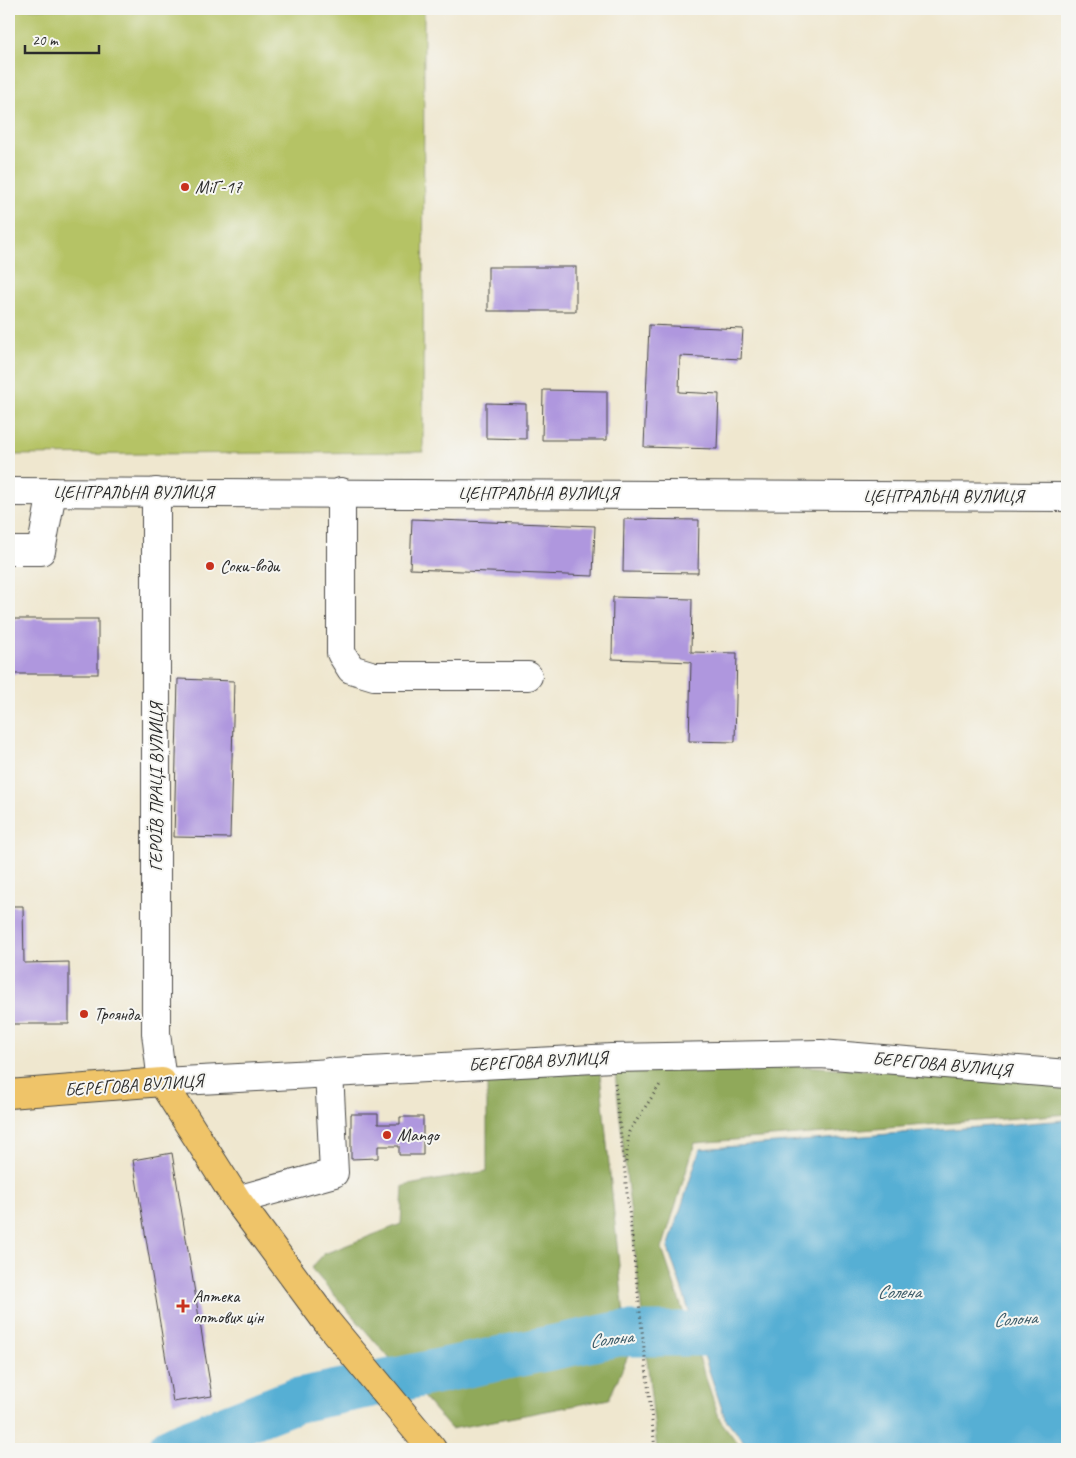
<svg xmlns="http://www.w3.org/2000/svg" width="1076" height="1458" viewBox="0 0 1076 1458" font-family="Caveat,sans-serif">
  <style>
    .green { fill: #b5c365; stroke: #707748 }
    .forest { fill: #90a95a; stroke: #5e6a42 }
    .water { fill: #57afd4; stroke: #416d80 }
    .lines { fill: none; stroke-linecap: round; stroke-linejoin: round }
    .river { stroke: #57afd4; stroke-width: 45 }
    .building { fill: #af97de }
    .minor-casing { stroke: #484744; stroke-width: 30 }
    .major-casing { stroke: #484744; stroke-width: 30 }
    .path { stroke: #484744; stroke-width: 3; stroke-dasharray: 1 4; stroke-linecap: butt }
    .minor { stroke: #fff; stroke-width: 28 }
    .major { stroke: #efc469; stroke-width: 28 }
    .poi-dot { fill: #c8321e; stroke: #f6f6f2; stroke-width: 2 }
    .labels { text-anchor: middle; stroke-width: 4; stroke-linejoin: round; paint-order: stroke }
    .poi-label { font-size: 18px; fill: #2b2b2b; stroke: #f6f6f2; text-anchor: start }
    .street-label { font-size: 18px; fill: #2b2b2b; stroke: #f6f6f2 }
    .water-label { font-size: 19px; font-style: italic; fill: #3a5966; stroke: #f6f6f2 }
  </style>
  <rect width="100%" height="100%" fill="#f6f6f2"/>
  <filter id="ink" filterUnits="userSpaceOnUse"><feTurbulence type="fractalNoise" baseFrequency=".02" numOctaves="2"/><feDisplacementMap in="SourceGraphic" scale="10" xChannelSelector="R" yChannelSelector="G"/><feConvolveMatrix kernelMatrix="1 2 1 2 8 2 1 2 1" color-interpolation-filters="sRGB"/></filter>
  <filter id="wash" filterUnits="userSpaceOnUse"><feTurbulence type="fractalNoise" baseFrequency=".0096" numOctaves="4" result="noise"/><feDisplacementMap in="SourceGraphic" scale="20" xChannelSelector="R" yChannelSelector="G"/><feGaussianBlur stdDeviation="1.12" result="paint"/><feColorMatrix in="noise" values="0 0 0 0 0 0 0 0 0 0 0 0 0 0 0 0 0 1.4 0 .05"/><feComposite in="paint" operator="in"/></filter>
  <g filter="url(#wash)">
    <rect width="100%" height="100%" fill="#efe7cf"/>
    <polygon class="green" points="9,9 424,9 423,452 9,455"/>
    <g class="forest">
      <polygon points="733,1062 1067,1082 1067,1114 695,1143 662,1249 720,1420 742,1449 657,1449 614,1064"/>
      <polygon points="487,1073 600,1073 628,1356 609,1399 451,1429 311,1268 324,1254 401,1224 403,1186 487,1171"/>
    </g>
    <polygon class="water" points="1067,1120 1067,1449 750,1449 725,1418 668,1248 700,1149"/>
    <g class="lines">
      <polyline class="river" points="170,1449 294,1401 618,1334 759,1334"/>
    </g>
    <g id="blocks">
      <g class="building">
        <rect x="488" y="267" width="88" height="44"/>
        <polygon points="649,325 743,329 741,359 680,356 679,392 719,394 717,449 644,447"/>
        <polygon points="543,390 607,391 607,440 542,440"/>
        <polygon points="486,403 526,404 526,439 486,438"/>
        <polygon points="412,519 595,526 593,576 410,569"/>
        <polygon points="624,519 699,520 698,573 623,572"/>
        <polygon points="613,597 692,599 691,652 737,653 735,742 689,741 691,662 612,659"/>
        <rect x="9" y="619" width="89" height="55"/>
        <polygon points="178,679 234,681 230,838 174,837"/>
        <polygon points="9,906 23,906 24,963 69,962 69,1024 9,1024"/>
        <polygon points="351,1114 378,1114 378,1124 400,1124 400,1117 423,1117 423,1155 399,1155 399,1146 378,1146 378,1158 351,1159"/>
        <polygon points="172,1153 212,1396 173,1402 133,1160"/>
      </g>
    </g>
  </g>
  <g filter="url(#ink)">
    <use href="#blocks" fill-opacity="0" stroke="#484744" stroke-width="1"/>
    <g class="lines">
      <defs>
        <g id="minor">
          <polyline points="9,492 1067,497"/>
          <polyline points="156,492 156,1033 162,1082 612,1058 821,1054 1067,1074"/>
          <polyline points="341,492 341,653 351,669 374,676 528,676"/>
          <polyline points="9,551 41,551 52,492"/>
          <polyline points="237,1200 334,1173 329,1072"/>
        </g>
        <polyline id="major" points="9,1094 162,1082 237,1200 327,1322 432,1449"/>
      </defs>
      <use href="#minor" class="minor-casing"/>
      <use href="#major" class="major-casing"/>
      <g class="path">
        <polyline points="615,1083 655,1449"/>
        <polyline points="626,1162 629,1132 661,1083"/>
      </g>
      <use href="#minor" class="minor"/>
      <use href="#major" class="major"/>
    </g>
  </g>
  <g class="poi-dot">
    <circle cx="185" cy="187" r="5"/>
    <circle cx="210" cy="566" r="5"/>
    <circle cx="84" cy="1014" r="5"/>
    <circle cx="387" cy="1135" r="5"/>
    <path d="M180.5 1298.5h5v5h5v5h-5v5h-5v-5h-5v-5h5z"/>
  </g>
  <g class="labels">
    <g class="poi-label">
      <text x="195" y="193">МіГ-17</text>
      <text x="220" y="572">Соки-води</text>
      <text x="94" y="1020">Троянда</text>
      <text x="397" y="1141">Mango</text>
      <text x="193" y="1302">Аптека<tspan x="193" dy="21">оптових цін</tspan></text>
    </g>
    <g class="street-label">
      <text x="133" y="498">ЦЕНТРАЛЬНА ВУЛИЦЯ</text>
      <text x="538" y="499">ЦЕНТРАЛЬНА ВУЛИЦЯ</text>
      <text x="943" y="502">ЦЕНТРАЛЬНА ВУЛИЦЯ</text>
      <text transform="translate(156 787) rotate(-90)" y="6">ГЕРОЇВ ПРАЦІ ВУЛИЦЯ</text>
      <text transform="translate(538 1061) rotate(-3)" y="6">БЕРЕГОВА ВУЛИЦЯ</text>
      <text transform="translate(942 1064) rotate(5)" y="6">БЕРЕГОВА ВУЛИЦЯ</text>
      <text transform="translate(134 1085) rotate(-4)" y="6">БЕРЕГОВА ВУЛИЦЯ</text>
    </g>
    <g class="water-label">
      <text x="899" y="1298">Солена</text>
      <text transform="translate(1015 1318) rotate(-4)" y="7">Солона</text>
      <text transform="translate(611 1338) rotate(-7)" y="7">Солона</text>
    </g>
  </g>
  <rect width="1076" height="1458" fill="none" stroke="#f6f6f2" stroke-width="30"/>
  <path d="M25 45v8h74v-8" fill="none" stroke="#2b2b2b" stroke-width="2.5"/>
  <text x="32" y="45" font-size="15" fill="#2b2b2b" stroke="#f6f6f2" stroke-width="4" paint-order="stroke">20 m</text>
</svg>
